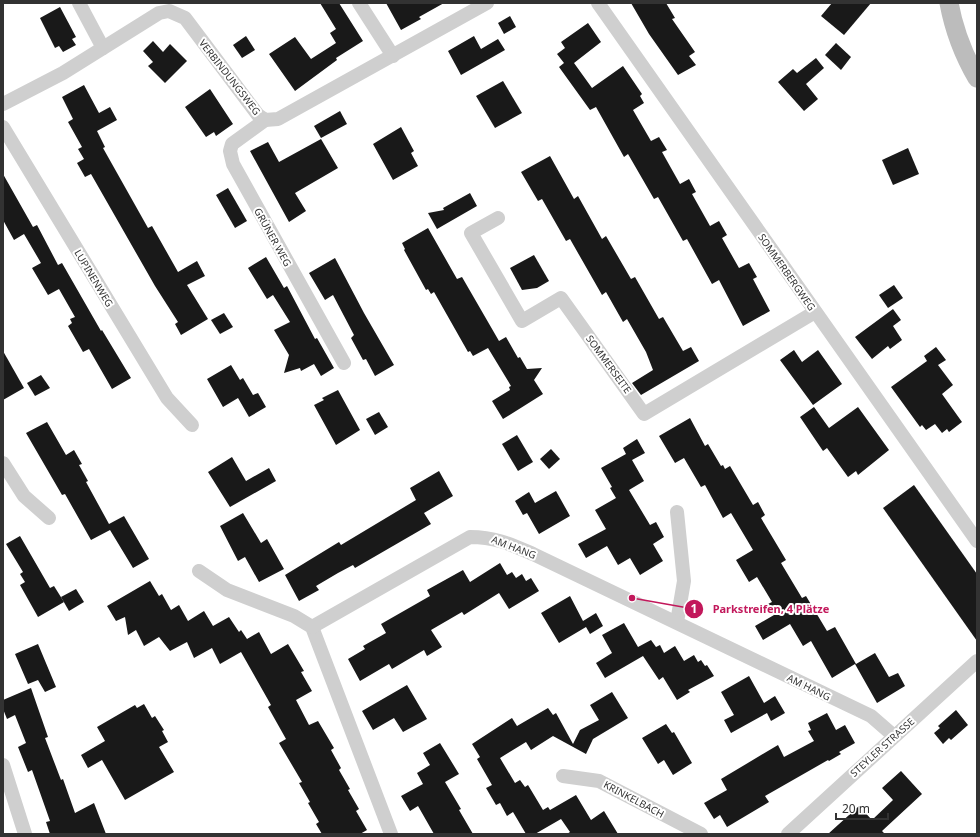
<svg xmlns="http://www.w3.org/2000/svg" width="980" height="837" viewBox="0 0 980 837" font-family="'Noto Sans',sans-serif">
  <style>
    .building { fill: #191919 }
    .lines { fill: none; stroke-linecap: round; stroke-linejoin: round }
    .street { stroke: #cfcfcf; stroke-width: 14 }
    .secondary { stroke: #bcbcbc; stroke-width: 19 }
    .labels { text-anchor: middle; stroke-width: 4; stroke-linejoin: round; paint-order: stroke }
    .street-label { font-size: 10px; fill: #323232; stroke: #fff }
    .leader { fill: none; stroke: #c2185b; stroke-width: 1.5 }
    .callout-dot { fill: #c2185b; stroke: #fff; stroke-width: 1.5 }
    .mark-label { font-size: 12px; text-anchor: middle; font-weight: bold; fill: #fff }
    .callout-label { font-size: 11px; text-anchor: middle; font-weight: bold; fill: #c2185b; stroke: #fff; stroke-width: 4; stroke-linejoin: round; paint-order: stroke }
  </style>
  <rect width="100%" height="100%" fill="#fff"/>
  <g class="building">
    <polygon points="320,3 339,3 363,41 336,58 337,60 295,91 269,54 295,37 311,59 336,43 330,33 336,29"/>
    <polygon points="386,3 444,3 419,17 421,19 401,30"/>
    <polygon points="631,3 666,3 675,18 672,19 695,52 689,56 696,65 678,75 649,34"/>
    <polygon points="832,3 871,3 844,35 821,16"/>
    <polygon points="60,7 76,37 72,39 76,45 63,52 59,46 55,48 40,18"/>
    <polygon points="510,16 516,27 504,34 498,23"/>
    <polygon points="588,23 601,42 574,63 592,88 623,66 642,94 640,96 644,103 633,110 651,141 659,137 667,150 662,152 680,184 689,179 696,192 692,194 710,226 719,221 727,235 722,238 739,268 749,263 757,277 753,279 770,311 743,326 719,280 712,284 687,239 683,241 658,197 654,199 628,154 624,157 596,107 590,110 559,67 564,63 557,54 565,48 561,42"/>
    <polygon points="246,36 255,50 242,58 233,45"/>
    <polygon points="474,36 481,49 498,39 505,50 461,75 448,51"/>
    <polygon points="153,41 163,52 170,44 187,61 165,83 148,66 153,62 143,51"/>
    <polygon points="836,43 851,57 841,70 825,55"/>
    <polygon points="816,58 824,68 806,84 818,99 804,111 778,82 793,69 797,73"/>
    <polygon points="503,81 522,113 495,128 476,96"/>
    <polygon points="84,85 99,113 110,107 117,120 97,131 105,147 103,148 148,228 152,226 178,272 197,261 205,276 187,285 208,319 181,335 175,324 178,322 155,286 91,174 85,177 77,163 84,159 78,149 82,147 68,122 73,119 62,97"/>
    <polygon points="210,89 233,124 216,136 214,132 206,137 185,107"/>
    <polygon points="340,111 347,124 321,138 314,126"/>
    <polygon points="401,127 414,151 411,153 418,166 393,180 373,144"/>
    <polygon points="321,139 338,168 295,193 306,211 289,222 250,151 268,142 279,162"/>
    <polygon points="908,148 919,174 893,185 882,160"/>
    <polygon points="550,156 574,199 578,196 602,239 606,236 631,279 635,277 659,319 663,317 683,351 691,347 699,361 641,395 632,383 653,370 646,352 627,319 623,322 606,292 602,295 570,239 566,241 542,199 538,201 521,172"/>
    <polygon points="3,174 33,227 37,225 58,265 62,263 101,331 102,330 131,378 112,389 89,349 83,352 68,326 72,323 70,319 75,317 59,289 48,295 32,268 41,263 24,234 14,240 3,220"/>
    <polygon points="228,188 247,221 235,228 216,195"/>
    <polygon points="470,193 477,206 437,229 428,213 444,210 443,208"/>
    <polygon points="428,228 457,279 462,277 499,341 506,337 518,358 520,357 527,369 542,368 534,380 543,394 503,419 492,401 510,390 509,387 511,386 488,348 473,356 470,351 468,352 434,292 431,294 428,289 426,290 404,250 405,249 402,243"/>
    <polygon points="534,255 549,281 537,288 522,290 510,268"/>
    <polygon points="266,257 284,288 287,286 315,339 317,338 334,368 321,376 314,364 301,371 300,368 284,373 289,355 274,330 290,322 273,295 267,299 248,268"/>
    <polygon points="335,258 364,313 394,365 375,376 366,359 363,360 351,338 354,335 333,295 325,300 309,273"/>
    <polygon points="894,285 903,298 888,308 879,295"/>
    <polygon points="893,309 901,320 893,326 902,340 890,349 888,346 872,359 855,337"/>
    <polygon points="224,313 233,327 220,334 211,320"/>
    <polygon points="936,347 946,360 938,365 953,385 942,394 962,422 949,432 947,429 942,433 935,424 926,430 922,425 920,427 891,387 927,361 924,356"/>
    <polygon points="794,350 802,362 818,350 842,384 813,405 780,360"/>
    <polygon points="3,351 24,388 3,400"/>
    <polygon points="231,365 240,380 243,378 253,395 258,393 266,407 249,417 238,398 223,407 207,379"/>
    <polygon points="41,375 50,388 35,396 27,383"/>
    <polygon points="338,390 360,430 336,445 314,405 324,400 322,398"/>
    <polygon points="814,407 829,428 858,407 889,450 858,475 856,471 848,477 827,448 823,451 800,417"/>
    <polygon points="379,412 388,427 375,435 366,419"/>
    <polygon points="690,418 705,446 708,444 721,466 723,465 725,469 730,466 753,505 758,502 765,515 761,518 786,560 781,563 802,598 806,596 827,631 835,627 856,664 875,653 889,677 898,673 905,686 877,703 855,664 832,678 811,641 803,646 790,624 763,640 755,626 774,615 768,604 772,602 757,577 749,582 736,560 753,550 731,513 723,518 705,485 701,487 684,458 675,463 659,436"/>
    <polygon points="47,422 66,455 74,450 82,464 79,465 88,481 86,482 109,524 124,516 149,559 133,568 110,530 91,540 65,494 62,495 26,433"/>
    <polygon points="517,435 533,462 518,471 502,444"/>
    <polygon points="637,439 645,453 632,460 644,481 629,490 650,525 656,522 664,537 653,544 663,561 640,575 630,558 618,565 607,546 586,558 578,544 606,529 595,510 616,498 610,488 612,487 601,468 626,454 623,448"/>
    <polygon points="551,449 560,459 549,469 540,459"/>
    <polygon points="232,457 246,481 269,468 276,481 230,507 208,472"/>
    <polygon points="439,471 453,496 424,513 431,524 355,568 353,565 338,573 316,586 319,590 299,601 285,575 339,542 341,545 416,500 410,488"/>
    <polygon points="914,485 977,574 977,641 883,508"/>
    <polygon points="556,491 570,516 539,534 527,513 523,515 515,501 529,492 535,503"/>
    <polygon points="243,513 261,543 267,539 284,569 259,582 245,557 238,561 220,526"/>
    <polygon points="20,536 50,588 54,586 64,602 38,617 20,585 25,582 20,574 23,572 6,544"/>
    <polygon points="500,563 507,575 512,572 516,578 522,574 526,581 531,578 539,591 509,609 499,593 464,615 462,612 431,630 442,647 427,656 424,650 392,669 389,664 360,681 348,659 365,649 363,646 386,633 381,624 430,596 427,590 463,570 470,582"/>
    <polygon points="150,581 159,596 162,594 171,610 179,605 188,621 204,611 213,626 229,617 239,632 241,630 247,639 259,632 271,654 288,644 304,671 301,672 312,691 296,700 309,725 318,721 334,748 331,750 341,768 339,770 350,789 348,790 359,809 356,811 367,830 360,834 322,834 316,824 319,822 308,803 310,802 299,783 302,782 279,743 286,739 268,707 271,705 241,652 220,664 212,648 194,658 187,642 170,651 159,637 144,646 136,630 128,635 125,617 116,621 107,606"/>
    <polygon points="76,589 84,602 69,611 61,597"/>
    <polygon points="570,596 583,621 596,613 603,626 590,634 586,627 559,643 541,613"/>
    <polygon points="624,623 638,647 651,640 656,647 660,645 664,653 675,646 684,661 694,655 698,662 701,660 705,666 707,665 714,676 688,690 690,692 677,700 663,677 659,680 643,656 605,678 596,663 612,653 602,635"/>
    <polygon points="38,644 56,687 45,692 38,680 28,684 15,654"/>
    <polygon points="749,676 764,703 775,696 785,713 771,721 767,713 731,733 724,720 734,715 721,692"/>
    <polygon points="407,685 427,719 403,732 394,718 373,730 362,711"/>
    <polygon points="31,688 48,737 45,738 61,780 63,779 75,813 94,803 106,834 50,834 46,822 50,821 32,770 28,772 18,747 26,743 15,715 7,719 3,709 3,700"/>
    <polygon points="612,692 628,718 593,739 586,754 553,736 531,750 526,742 500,758 515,783 520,780 525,787 528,785 543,810 548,807 550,810 576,795 591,820 604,811 618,834 567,834 570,832 561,819 535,834 526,834 513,812 507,816 500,803 496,805 486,788 492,785 477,759 480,757 472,744 512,718 517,726 548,708 553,715 556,713 573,744 580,730 599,720 590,705"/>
    <polygon points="144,704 152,718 155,716 164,730 162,731 168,742 159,747 174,772 125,800 102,760 88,768 81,755 105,741 97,727 135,705 137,708"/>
    <polygon points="956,710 968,725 951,740 949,738 943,744 934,733 940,728 938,726"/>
    <polygon points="827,713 836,730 845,725 855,743 839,752 841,754 829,761 828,760 765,796 769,802 727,827 720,815 714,819 704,803 727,790 721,779 778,745 784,757 814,741 808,731 811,730 808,723"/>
    <polygon points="666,724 672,733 674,732 692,763 673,775 664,760 658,764 642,738"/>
    <polygon points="440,743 459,774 445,782 461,809 459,810 473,834 434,834 418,806 410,811 401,796 423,784 417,773 430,765 423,753"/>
    <polygon points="901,771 922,794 882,831 885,834 828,834 859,806 872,820 893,800 882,788"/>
  </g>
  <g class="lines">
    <g class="street">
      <polyline points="79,3 103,48"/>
      <polyline points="359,3 393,56"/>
      <polyline points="598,3 977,541"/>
      <polyline points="3,104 63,73 159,13 169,11 185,18 258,115 265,120 278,119 487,3"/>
      <polyline points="265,120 232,144 230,151 233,164 344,363"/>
      <polyline points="3,127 167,398 192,425"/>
      <polyline points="498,218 471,233 522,321 561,298 644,414 815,312"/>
      <polyline points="3,463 24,496 49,518"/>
      <polyline points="199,571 227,590 294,616 312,627 391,834"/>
      <polyline points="677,622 684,581 677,512"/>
      <path d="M312,627L470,537C495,537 510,544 533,554L871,716L894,736"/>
      <polyline points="3,765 25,834"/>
      <polyline points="563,776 599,781 701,834"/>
      <polyline points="788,834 977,661"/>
    </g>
    <path class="secondary" d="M949,3C954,30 963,54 977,78"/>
  </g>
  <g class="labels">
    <g class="street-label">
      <text transform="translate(230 77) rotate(52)" y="4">VERBINDUNGSWEG</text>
      <text transform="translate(273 237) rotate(61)" y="4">GRÜNER WEG</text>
      <text transform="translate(787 272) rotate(55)" y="4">SOMMERBERGWEG</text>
      <text transform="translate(94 278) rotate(59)" y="4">LUPINENWEG</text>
      <text transform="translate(609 364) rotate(54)" y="4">SOMMERSEITE</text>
      <text transform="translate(514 547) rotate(21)" y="4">AM HANG</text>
      <text transform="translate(809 687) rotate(26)" y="4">AM HANG</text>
      <text transform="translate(882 747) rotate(-42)" y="4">STEYLER STRASSE</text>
      <text transform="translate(634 799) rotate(28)" y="4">KRINKELBACH</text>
    </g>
  </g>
  <path class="leader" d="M632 598L694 609"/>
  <g class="callout-dot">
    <circle cx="632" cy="598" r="4"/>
    <circle cx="694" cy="609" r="10"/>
  </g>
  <g class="mark-label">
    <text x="694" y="613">1</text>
  </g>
  <g class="callout-label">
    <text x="771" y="613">Parkstreifen, 4 Plätze</text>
  </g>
  <rect width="980" height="837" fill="none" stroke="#323232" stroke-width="8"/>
  <path d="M836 813v6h52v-6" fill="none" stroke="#323232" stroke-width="2"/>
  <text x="842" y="813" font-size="12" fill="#323232" stroke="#ffffff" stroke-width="3" paint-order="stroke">20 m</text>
</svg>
